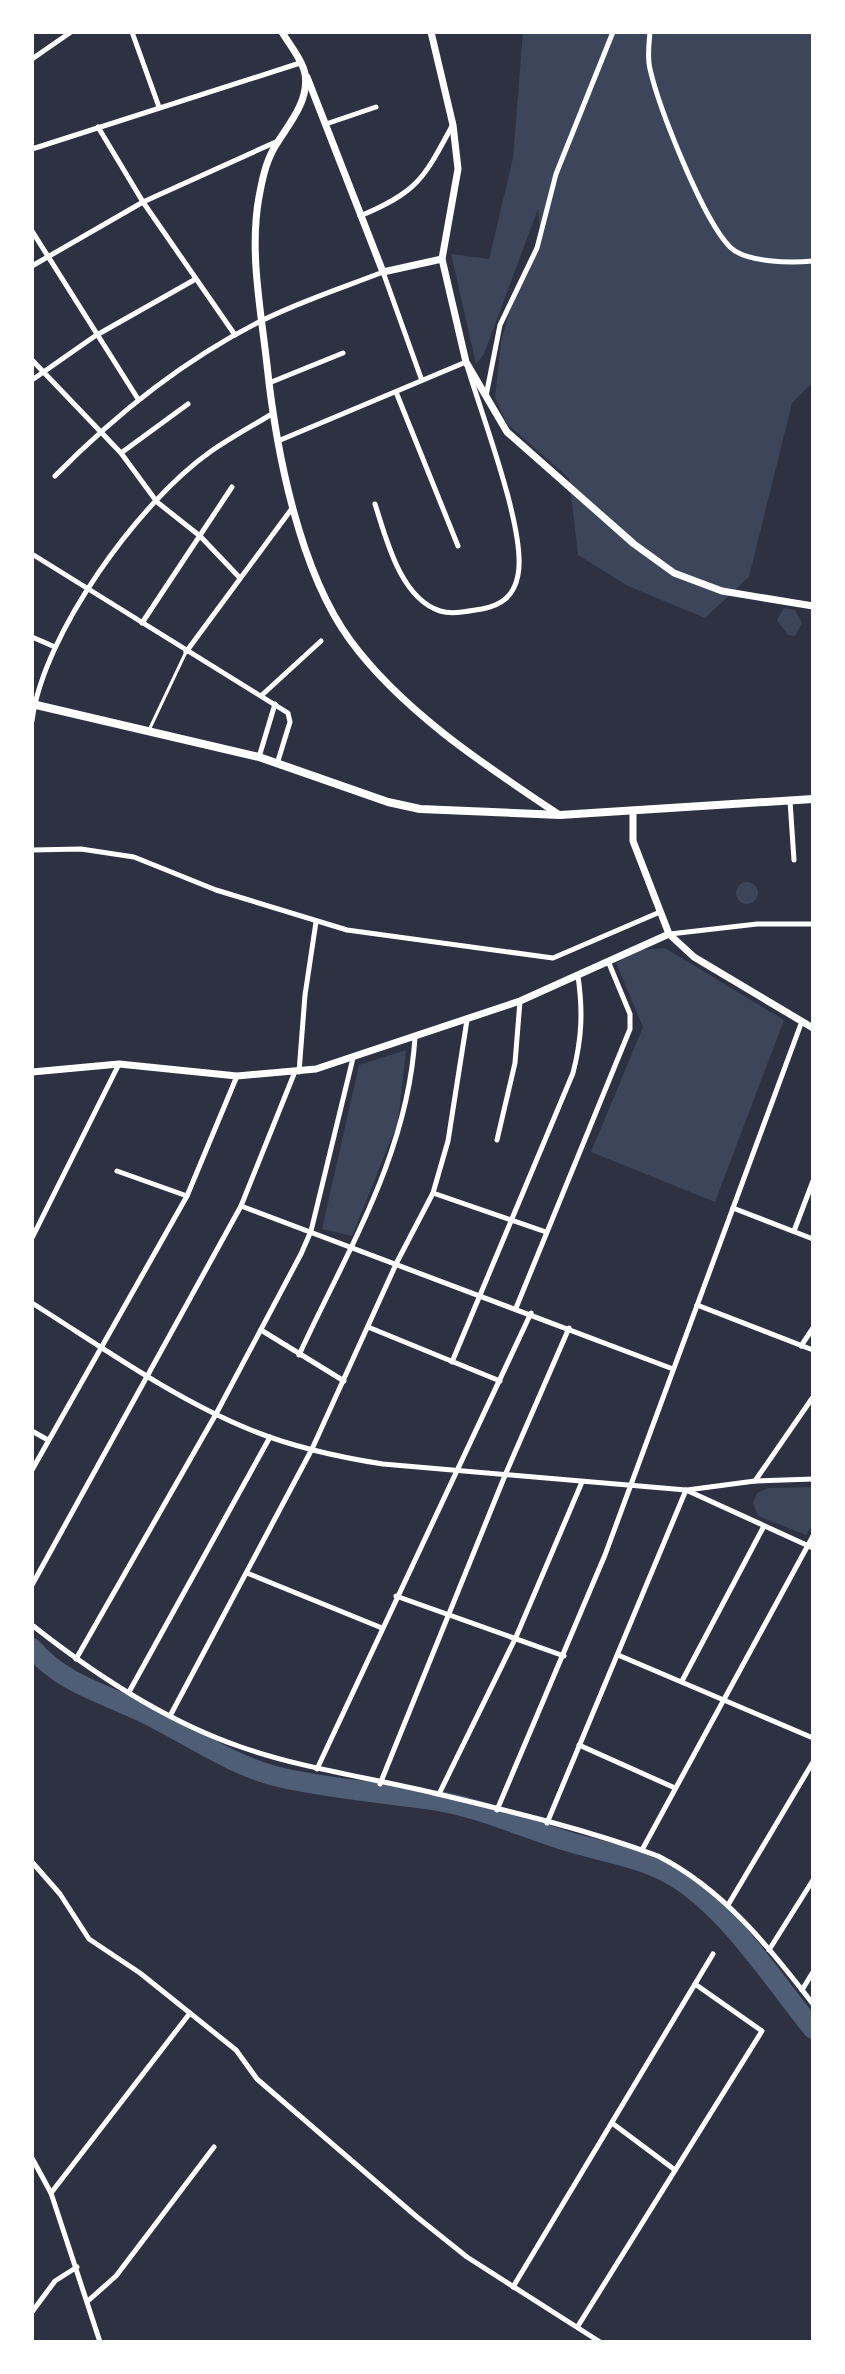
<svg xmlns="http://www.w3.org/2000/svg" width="845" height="2374" viewBox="0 0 845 2374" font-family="Manrope,sans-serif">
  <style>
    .green { fill: #3c4559 }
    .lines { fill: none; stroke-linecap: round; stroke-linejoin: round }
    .river { stroke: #4f5d75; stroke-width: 20 }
    .service { stroke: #fff; stroke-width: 3 }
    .minor { stroke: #fff; stroke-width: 5 }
    .tertiary { stroke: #fff; stroke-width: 7 }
    .primary { stroke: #fff; stroke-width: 8 }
  </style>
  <rect width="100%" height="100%" fill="#2d3142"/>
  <g class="green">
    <polygon points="523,32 813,32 813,382 792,403 749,577 705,618 628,586 578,555 569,478 507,424 495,397 501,342 510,310 541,240 538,209 484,354 476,364 451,254 489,259 513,158"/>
    <polygon points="784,608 795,610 802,623 795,636 788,635 777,620"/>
    <circle cx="747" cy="893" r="11"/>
    <polygon points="665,948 784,1020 715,1202 591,1152 643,1027 616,963 640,950"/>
    <polygon points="406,1050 398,1122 352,1236 322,1229 359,1065"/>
    <polygon points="813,1487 813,1524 806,1535 758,1516 753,1503 757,1493 768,1488"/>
  </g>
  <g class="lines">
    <path class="river" d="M32,1648C62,1683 100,1692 140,1711C187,1733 232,1767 283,1778C333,1789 382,1793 433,1800C479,1807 521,1827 566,1841C602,1852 642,1857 675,1877C731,1912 772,1979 813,2029"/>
    <polyline class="service" points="150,728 186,652"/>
    <g class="minor">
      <polyline points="132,32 159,107"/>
      <path d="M650,32C649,44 647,57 650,69C659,108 703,220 730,247C746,263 792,263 813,261"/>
      <polyline points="32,59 71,32"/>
      <polyline points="326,124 376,107"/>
      <polyline points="98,127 143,202 235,335"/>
      <polyline points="32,149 300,63"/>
      <path d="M360,216C418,192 424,178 452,126"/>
      <polyline points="32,231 138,399"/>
      <polyline points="32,266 143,202 278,141"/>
      <polyline points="32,360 121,453 157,502 200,536 240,578"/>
      <polyline points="32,380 95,336 194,280"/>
      <polyline points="269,383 343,353"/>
      <polyline points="396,392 458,546"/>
      <polyline points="486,396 500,325 537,248 556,174 613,32"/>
      <path d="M278,441L466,362C480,411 527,531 518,575C514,596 502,605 482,609C468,611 453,615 440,611C400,598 386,538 375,504"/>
      <polyline points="121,453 188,404"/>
      <path d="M55,476C115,415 182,361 259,322C298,302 342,288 383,272L421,378"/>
      <polyline points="32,554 288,713 290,722 277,764"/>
      <polyline points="142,623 232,487"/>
      <polyline points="32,637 55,647"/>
      <polyline points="186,652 293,507"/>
      <polyline points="262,695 321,641"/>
      <path d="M32,721C43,634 139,502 210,452C230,438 252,426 272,414"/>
      <polyline points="259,757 275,704"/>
      <polyline points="790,801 794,860"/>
      <polyline points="32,850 81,849 134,857 216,890 347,930 553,958 660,912"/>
      <polyline points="670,934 757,924 813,924"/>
      <polyline points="299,1072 305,995 316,922"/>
      <polyline points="497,1140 515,1063 520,1001"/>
      <polyline points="117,1171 187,1196"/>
      <polyline points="433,1193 546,1232"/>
      <polyline points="241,1206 673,1369"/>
      <polyline points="733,1208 813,1239"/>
      <polyline points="794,1231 813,1181"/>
      <polyline points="32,1238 119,1064"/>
      <path d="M32,1303C102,1347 174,1399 251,1430C293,1447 338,1457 383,1464L686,1490L813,1548"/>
      <polyline points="697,1305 813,1350"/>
      <polyline points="516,1308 630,1029 630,1014 608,961"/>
      <polyline points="368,1327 500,1381"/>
      <polyline points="261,1330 344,1381"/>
      <polyline points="801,1346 813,1328"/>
      <path d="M299,1355C347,1251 408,1154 415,1037"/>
      <path d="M452,1362L573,1073C582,1038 583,1011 578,976"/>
      <polyline points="32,1431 48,1440"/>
      <polyline points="32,1470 187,1196 237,1076"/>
      <polyline points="755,1481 813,1397"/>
      <polyline points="687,1490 755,1481 813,1479"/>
      <polyline points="247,1573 382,1628"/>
      <polyline points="32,1585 241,1206 294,1074"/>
      <polyline points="396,1596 564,1656"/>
      <path d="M32,1625C94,1674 165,1721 241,1747C307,1770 375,1778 442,1795C513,1812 589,1830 658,1856C723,1889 769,1947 813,2004"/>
      <polyline points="618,1655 813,1738"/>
      <polyline points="76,1659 216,1414 301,1254 311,1231 353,1058"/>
      <polyline points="682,1681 764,1526"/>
      <polyline points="129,1692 270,1437"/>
      <polyline points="170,1716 312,1449 397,1262 433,1193 448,1141 467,1020"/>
      <polyline points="579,1745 675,1788"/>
      <polyline points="317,1769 531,1313"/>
      <polyline points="380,1784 506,1473 569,1328"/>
      <polyline points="439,1794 516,1637 582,1482"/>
      <polyline points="497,1810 605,1555 802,1021"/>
      <polyline points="547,1823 686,1490"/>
      <polyline points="642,1850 813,1536"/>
      <polyline points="32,1862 60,1894 89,1939 140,1973 236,2050 257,2079 417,2217 467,2257 600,2342"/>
      <polyline points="728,1905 813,1762"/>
      <polyline points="769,1950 813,1880"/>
      <polyline points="802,1990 813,1972"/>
      <polyline points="612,2123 675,2170"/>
      <polyline points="32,2158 51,2193 100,2342"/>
      <polyline points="51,2193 190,2013"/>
      <polyline points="513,2287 713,1954"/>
      <polyline points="89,2300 116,2276 214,2147"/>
      <polyline points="32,2312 55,2281 77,2267"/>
      <polyline points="578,2326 762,2031 695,1984"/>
    </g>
    <g class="tertiary">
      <path d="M282,32C289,44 303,61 305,74C310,103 285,128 273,150C265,165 262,181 259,197C249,251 261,311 267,365C276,450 299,570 350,640C402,711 486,766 558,814"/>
      <polyline points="431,32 453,125 458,169 442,259 466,362 507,432 634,544 674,573 722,591 813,606"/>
      <polyline points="307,77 383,272 442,259"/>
      <polyline points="633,813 633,841 669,934 694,957 813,1028"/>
      <polyline points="32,1072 119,1064 237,1076 316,1069 520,1001 669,934"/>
    </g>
    <polyline class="primary" points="32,704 259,757 388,802 420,809 560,815 813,799"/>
  </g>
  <rect width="845" height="2374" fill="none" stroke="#ffffff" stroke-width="68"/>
</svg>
